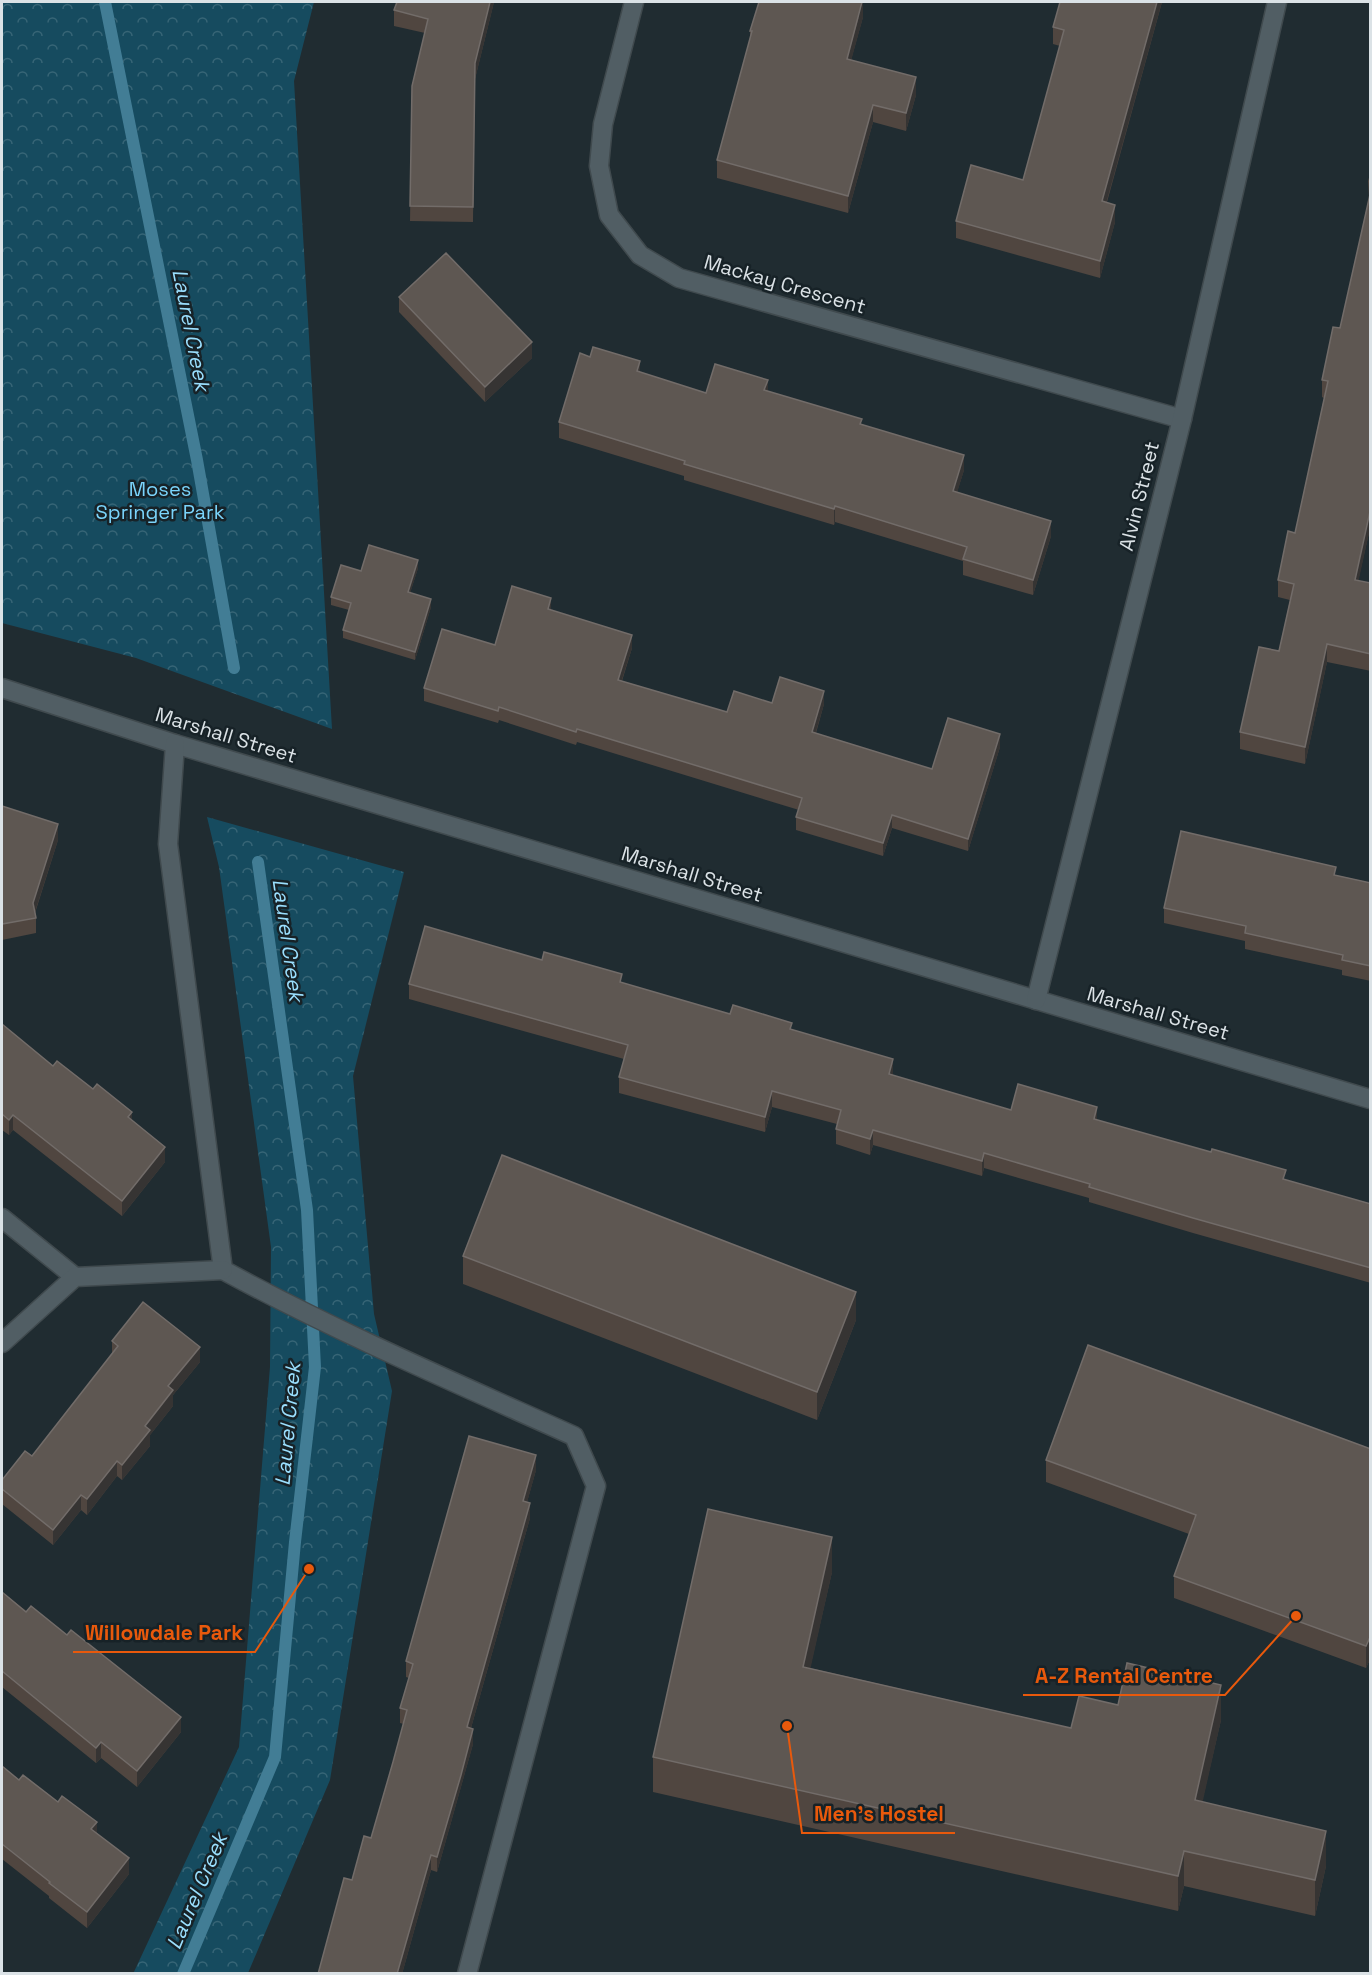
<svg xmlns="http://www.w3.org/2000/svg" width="1372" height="1975" viewBox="0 0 1372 1975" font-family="'Space Grotesk',sans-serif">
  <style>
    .park { fill: url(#park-crowns) }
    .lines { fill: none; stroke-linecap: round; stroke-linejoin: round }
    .stream { stroke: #427d95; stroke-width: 12 }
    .minor-casing { stroke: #404a4e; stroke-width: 21 }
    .minor { stroke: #515e64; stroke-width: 18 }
    .wall { fill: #504640 }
    .shaded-wall { fill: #363433 }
    .building { fill: #5e5752; stroke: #726c69; stroke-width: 1.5 }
    .labels { text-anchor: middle; stroke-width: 5; stroke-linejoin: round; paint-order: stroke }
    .street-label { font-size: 20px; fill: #dbe2e6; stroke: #172227 }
    .park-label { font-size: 20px; fill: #7ad4fb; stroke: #172227 }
    .water-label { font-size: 21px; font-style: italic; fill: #9adffe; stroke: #172227 }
    .leader { fill: none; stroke: #e8590c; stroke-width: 2 }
    .callout-dot { fill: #e8590c; stroke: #172227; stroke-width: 2 }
    .callout-label { font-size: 21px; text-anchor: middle; font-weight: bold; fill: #e8590c; stroke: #172227; stroke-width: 5; stroke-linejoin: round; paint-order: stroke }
  </style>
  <defs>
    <pattern id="park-crowns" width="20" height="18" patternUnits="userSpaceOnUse" patternTransform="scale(1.5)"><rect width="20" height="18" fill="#164b5f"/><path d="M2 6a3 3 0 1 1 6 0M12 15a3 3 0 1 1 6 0" fill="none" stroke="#376576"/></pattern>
  </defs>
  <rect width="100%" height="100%" fill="#202c31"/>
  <g class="park">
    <polygon points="2,2 314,2 294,81 332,729 136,658 2,623"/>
    <polygon points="207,817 404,872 353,1076 374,1314 392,1391 330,1780 248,1973 133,1974 239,1747 270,1367 271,1247 219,867"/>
  </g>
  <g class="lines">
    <g class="stream">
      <polyline points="105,2 197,460 234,668"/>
      <polyline points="183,1974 275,1757 295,1542 315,1367 307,1210 258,862"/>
    </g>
    <defs>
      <g id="minor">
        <polyline points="634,2 603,124 599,166 609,215 640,255 679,278 1182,419"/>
        <polyline points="2,688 175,744 1370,1099"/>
        <path d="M175,744L168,844L223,1270C337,1332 456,1383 574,1436L596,1486L467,1974"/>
        <polyline points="1036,1000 1182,419 1277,2"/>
        <polyline points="2,1218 75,1277"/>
        <polyline points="2,1343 75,1277 223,1270"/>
      </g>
    </defs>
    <use href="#minor" class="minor-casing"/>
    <use href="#minor" class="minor"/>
  </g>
  <g class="wall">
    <polygon points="397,2 494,2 475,79 473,222 410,221 412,86 425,33 394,26 394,10"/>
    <polygon points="1060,2 1162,2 1107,202 1115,222 1100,278 956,238 956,221 1023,180 1060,46 1053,44 1053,27"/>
    <polygon points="863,17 851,60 916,95 906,131 873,122 848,213 717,178 717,160 750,38 750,31"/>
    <polygon points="1371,171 1371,524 1358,581 1371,583 1371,671 1327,662 1305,764 1240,749 1240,732 1279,651 1290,600 1278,597 1278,580 1295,533 1324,398 1322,397 1322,380 1340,328 1369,198 1368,181"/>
    <polygon points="399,297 532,358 485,402 399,312"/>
    <polygon points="640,372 706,393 768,391 862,424 964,470 957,492 1051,536 1033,595 963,575 963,561 835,522 834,525 684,480 684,476 559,438 559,422"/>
    <polygon points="418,568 410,593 431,607 415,660 343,638 343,630 349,610 331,605 331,597 361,571"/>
    <polygon points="551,610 632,648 622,681 727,712 772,703 824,704 816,733 932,769 1000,747 968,851 892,828 883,856 796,830 796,817 799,810 577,742 576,745 499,720 498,723 424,701 424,688"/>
    <polygon points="2,806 58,840 35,913 36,918 36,933 2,940"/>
    <polygon points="1336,875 1371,883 1371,981 1342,975 1342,970 1245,949 1245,941 1164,923 1164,908"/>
    <polygon points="622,983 730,1014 792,1030 893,1074 893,1076 1011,1110 1097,1120 1286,1180 1371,1204 1371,1283 1193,1233 1089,1202 1089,1198 984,1168 982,1176 873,1145 870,1155 836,1144 836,1129 837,1124 772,1107 765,1132 619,1093 619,1077 624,1059 409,999 409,984"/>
    <polygon points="2,1024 53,1066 132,1121 165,1162 122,1216 13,1130 9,1135 2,1130"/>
    <polygon points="463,1256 856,1320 817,1420 463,1284"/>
    <polygon points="112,1341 200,1362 173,1395 173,1406 150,1435 150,1446 122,1480 117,1476 87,1515 81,1510 53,1545 2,1504 2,1480 32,1456 112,1354"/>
    <polygon points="1371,1449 1371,1657 1366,1668 1174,1598 1174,1576 1189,1534 1046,1482 1046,1460"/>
    <polygon points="536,1470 527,1502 530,1518 471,1728 473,1744 437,1872 431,1870 402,1974 318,1974 352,1880 371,1838 404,1724 400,1723 400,1708 409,1678 406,1677 406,1661"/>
    <polygon points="832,1572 810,1668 1071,1728 1118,1705 1221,1720 1202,1802 1326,1866 1315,1916 1184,1886 1178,1911 653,1792 653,1757"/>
    <polygon points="2,1592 181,1732 137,1787 101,1758 96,1763 2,1687"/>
    <polygon points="2,1766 19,1780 97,1833 129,1874 87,1928 49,1898 49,1896 2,1859"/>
  </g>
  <g class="shaded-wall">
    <polygon points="490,2 494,2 475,79 473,222 475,63"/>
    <polygon points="863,2 863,17 847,76 847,59"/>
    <polygon points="1157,2 1162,2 1102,218 1102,201"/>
    <polygon points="916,77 916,95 906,131 906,113"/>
    <polygon points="873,105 873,122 848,213 848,196"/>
    <polygon points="1115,205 1115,222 1100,278 1100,261"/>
    <polygon points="532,342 532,358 485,402 485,387"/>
    <polygon points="640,361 640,376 637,371"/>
    <polygon points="768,380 768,395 764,390"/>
    <polygon points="964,455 964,470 953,506 953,491"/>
    <polygon points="835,506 835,522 834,525 834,509"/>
    <polygon points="1371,507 1371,524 1355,597 1355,580"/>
    <polygon points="1051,521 1051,536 1033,595 1033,580"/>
    <polygon points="418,560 418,568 408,600 408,592"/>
    <polygon points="551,598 551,611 548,609"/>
    <polygon points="431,599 431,607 415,660 415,652"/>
    <polygon points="632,635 632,648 618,692 618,680"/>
    <polygon points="1327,644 1327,662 1305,764 1305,747"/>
    <polygon points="824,691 824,704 812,745 812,732"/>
    <polygon points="1000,734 1000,747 968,851 968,839"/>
    <polygon points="892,815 892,828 883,856 883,843"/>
    <polygon points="58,824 58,840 33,918 33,903"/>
    <polygon points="893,1059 893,1074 889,1090 889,1074"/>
    <polygon points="772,1091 772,1107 765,1132 765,1117"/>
    <polygon points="1097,1107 1097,1123 1094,1119"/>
    <polygon points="132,1112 132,1127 128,1117"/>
    <polygon points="13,1115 13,1130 9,1135 9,1120"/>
    <polygon points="873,1130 873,1145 870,1155 870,1139"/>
    <polygon points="165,1147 165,1162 122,1216 122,1201"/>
    <polygon points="984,1153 984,1168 982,1176 982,1161"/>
    <polygon points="856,1292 856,1320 817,1420 817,1392"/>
    <polygon points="200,1347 200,1362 173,1395 173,1406 150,1435 150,1446 122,1480 122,1465 145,1426 168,1386"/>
    <polygon points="536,1455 536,1470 523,1517 523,1501"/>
    <polygon points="117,1461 117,1476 87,1515 87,1499"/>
    <polygon points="81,1495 81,1510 53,1545 53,1530"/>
    <polygon points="530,1503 530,1518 467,1742 467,1727"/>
    <polygon points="832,1537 832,1572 803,1702 803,1667"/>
    <polygon points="1371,1635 1371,1657 1366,1668 1366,1646"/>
    <polygon points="1221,1685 1221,1720 1195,1836 1195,1800"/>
    <polygon points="181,1717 181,1732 137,1787 137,1771"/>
    <polygon points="473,1729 473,1744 437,1872 437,1857"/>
    <polygon points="101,1742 101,1758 96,1763 96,1748"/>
    <polygon points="97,1822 97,1838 91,1829"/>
    <polygon points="1326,1831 1326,1866 1315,1916 1315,1880"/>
    <polygon points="1184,1851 1184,1886 1178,1911 1178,1876"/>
    <polygon points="431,1855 431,1870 402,1974 397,1974"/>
    <polygon points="129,1858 129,1874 87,1928 87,1912"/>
  </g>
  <g class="building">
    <polygon points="397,2 490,2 475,63 473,207 410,206 412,86 428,19 394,10"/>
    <polygon points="759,2 862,2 847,59 916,77 906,113 873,105 848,196 717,160 752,31 750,31"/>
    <polygon points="1060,2 1157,2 1102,201 1115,205 1100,261 956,221 971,165 1023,180 1064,30 1053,27"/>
    <polygon points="1371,190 1371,507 1355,580 1371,583 1371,654 1327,644 1305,747 1240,732 1259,647 1279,651 1294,584 1278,580 1288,531 1295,533 1328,381 1322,380 1333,327 1340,328"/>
    <polygon points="446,253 532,342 485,387 399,297"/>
    <polygon points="593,347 640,361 637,371 706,393 715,364 768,380 764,390 862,419 860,424 964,455 953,491 1051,521 1033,580 963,559 967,547 835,506 834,509 684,464 685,461 559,422 580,353 590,357"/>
    <polygon points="369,545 418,560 408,592 431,599 415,652 343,630 351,603 331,597 341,565 361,571"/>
    <polygon points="512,586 551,598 548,609 632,635 618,680 727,712 734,691 772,703 780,677 824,691 812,732 932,769 948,718 1000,734 968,839 892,815 883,843 796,817 802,798 577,729 576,732 499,707 498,711 424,688 442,629 495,645"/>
    <polygon points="2,806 58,824 33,903 36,918 2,924"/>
    <polygon points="1181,831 1336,867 1334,875 1371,883 1371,966 1342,960 1343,955 1245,933 1246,926 1164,908"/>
    <polygon points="425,926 542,960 544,952 622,974 620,982 730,1014 733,1005 792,1023 790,1029 893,1059 889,1074 1011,1110 1018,1084 1097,1107 1094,1119 1211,1152 1212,1149 1286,1170 1283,1179 1371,1204 1371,1268 1193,1218 1089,1187 1090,1184 984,1153 982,1161 873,1130 870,1139 836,1129 841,1110 772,1091 765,1117 619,1077 628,1045 409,984"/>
    <polygon points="2,1024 53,1066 57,1061 93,1089 97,1084 132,1112 128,1117 165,1147 122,1201 13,1115 9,1120 2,1114"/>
    <polygon points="502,1155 856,1292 817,1392 463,1256"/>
    <polygon points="143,1302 200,1347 168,1386 173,1390 145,1426 150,1430 122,1465 117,1461 87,1499 81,1495 53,1530 2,1489 2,1480 25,1451 32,1456 118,1346 112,1341"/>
    <polygon points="1088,1345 1371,1449 1371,1635 1366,1646 1174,1576 1196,1515 1046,1460"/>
    <polygon points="469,1436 536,1455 523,1501 530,1503 467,1727 473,1729 461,1775 437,1857 431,1855 397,1974 318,1974 344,1878 352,1880 364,1836 371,1838 393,1762 407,1710 400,1708 413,1664 406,1661"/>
    <polygon points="708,1509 832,1537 803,1667 1071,1728 1079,1696 1118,1705 1127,1663 1221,1685 1195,1800 1326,1831 1315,1880 1184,1851 1178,1876 653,1757"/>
    <polygon points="2,1592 26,1612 31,1606 67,1635 71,1630 181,1717 137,1771 101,1742 96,1748 2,1671"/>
    <polygon points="2,1766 19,1780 23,1775 58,1802 62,1796 97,1822 91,1829 129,1858 87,1912 49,1883 50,1882 2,1844"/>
  </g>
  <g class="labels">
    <g class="street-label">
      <text transform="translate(785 284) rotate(16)" y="7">Mackay Crescent</text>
      <text transform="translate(1139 496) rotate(-76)" y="7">Alvin Street</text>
      <text transform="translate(226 735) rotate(17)" y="7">Marshall Street</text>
      <text transform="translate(692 874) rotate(17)" y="7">Marshall Street</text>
      <text transform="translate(1158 1013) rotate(16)" y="7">Marshall Street</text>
    </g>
    <g class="park-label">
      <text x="160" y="496">Moses<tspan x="160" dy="23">Springer Park</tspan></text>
    </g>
    <g class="water-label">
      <text transform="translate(191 330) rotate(79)" y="7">Laurel Creek</text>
      <text transform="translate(288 940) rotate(82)" y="7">Laurel Creek</text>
      <text transform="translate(288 1424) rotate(-85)" y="7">Laurel Creek</text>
      <text transform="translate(197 1891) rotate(-67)" y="7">Laurel Creek</text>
    </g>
  </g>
  <path class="leader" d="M309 1569L255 1652H73M1296 1616L1225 1695H1023M787 1726L802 1833H955"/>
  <g class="callout-dot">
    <circle cx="309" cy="1569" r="6"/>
    <circle cx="1296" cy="1616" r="6"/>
    <circle cx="787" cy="1726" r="6"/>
  </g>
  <g class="callout-label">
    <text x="164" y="1640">Willowdale Park</text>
    <text x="1124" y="1683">A-Z Rental Centre</text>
    <text x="879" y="1821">Men's Hostel</text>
  </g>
  <rect width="1372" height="1975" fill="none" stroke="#dbe2e6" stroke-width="6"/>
</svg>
